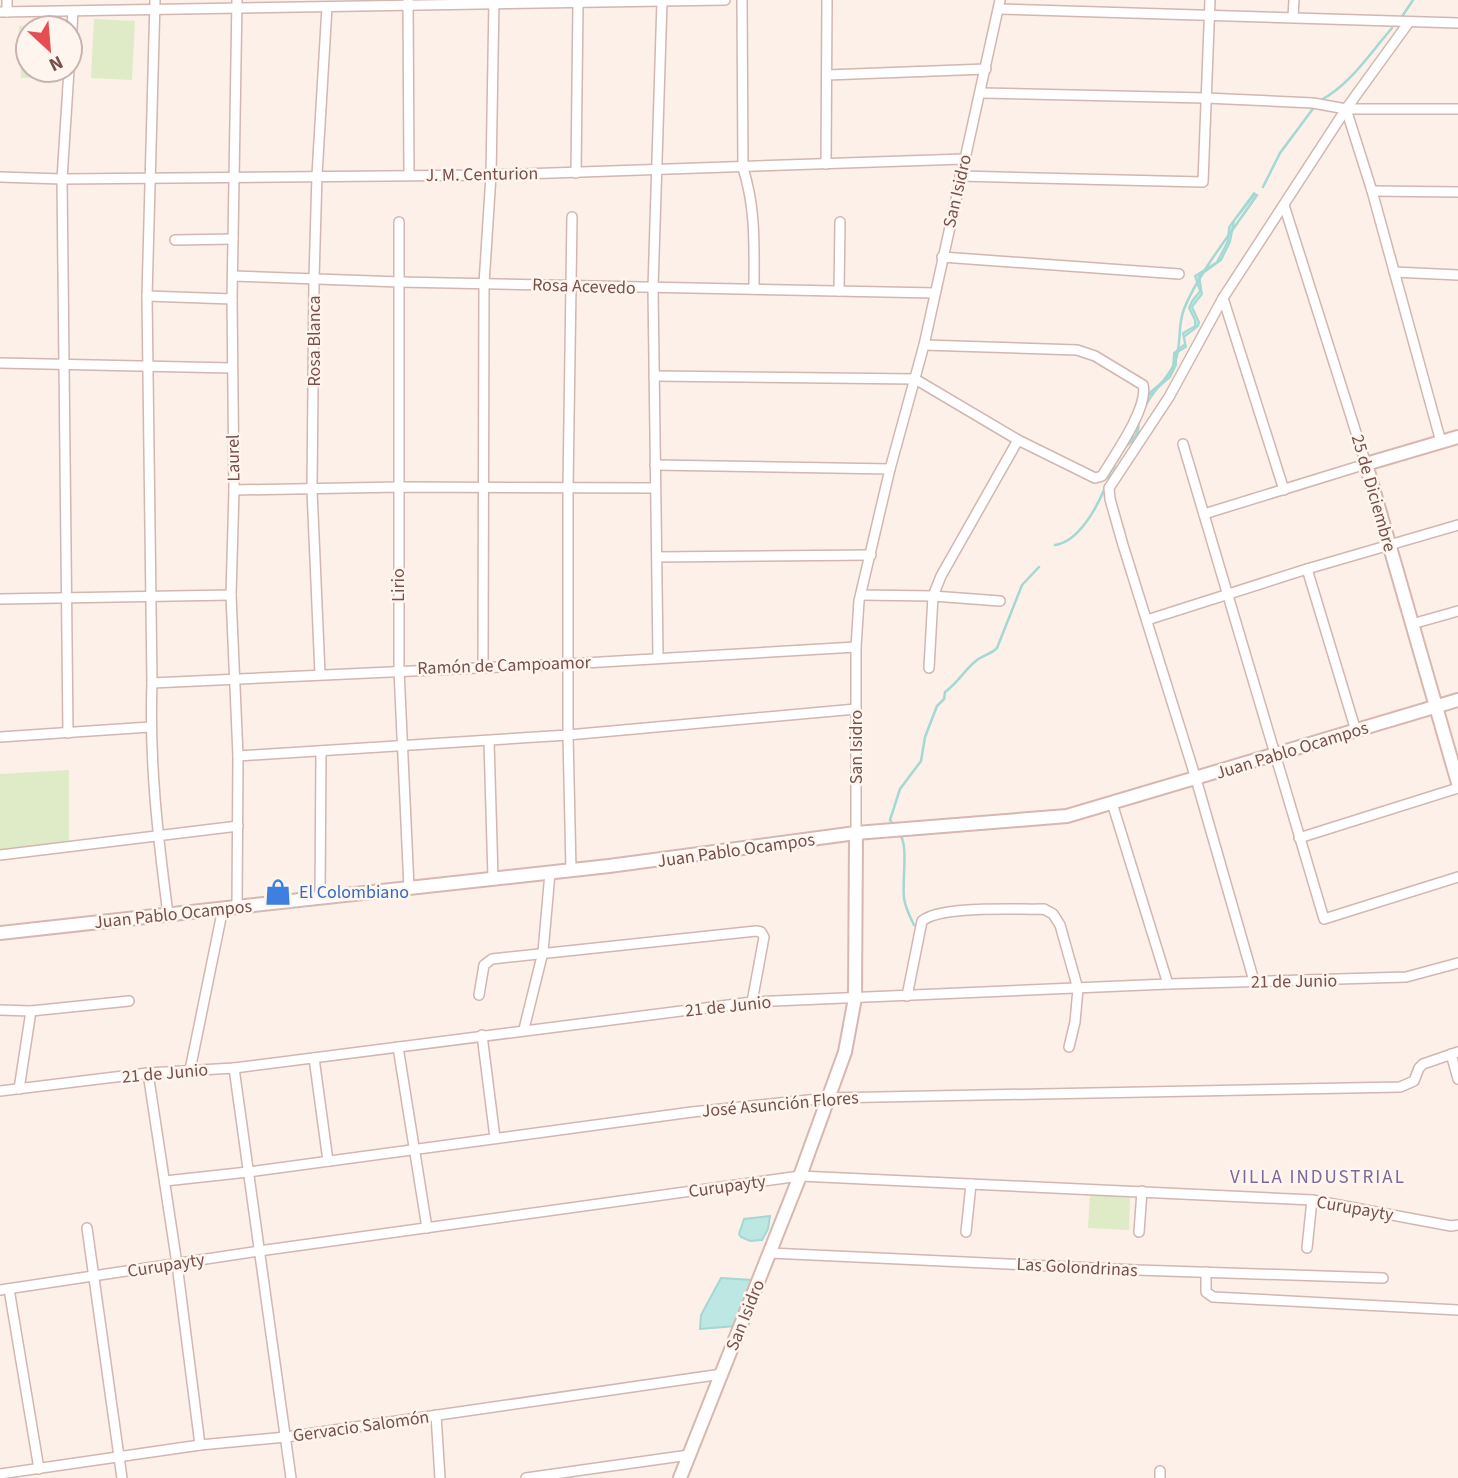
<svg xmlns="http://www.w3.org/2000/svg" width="1458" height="1478" viewBox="0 0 1458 1478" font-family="'Source Sans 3',sans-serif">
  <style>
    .green { fill: #deebc6 }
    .water { fill: #bce7e2; stroke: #a3d8d3; stroke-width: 2 }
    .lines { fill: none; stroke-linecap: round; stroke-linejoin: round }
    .stream { stroke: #a3d8d3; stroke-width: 2.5 }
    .street-casing { stroke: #d1b7b0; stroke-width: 12 }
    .secondary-casing { stroke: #d7b7b0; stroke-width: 16 }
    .street { stroke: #fff; stroke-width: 9 }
    .secondary { stroke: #fff; stroke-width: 12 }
    .labels { text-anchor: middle; stroke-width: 5; stroke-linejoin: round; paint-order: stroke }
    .street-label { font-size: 18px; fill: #77504c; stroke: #fff5ef }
    .shop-label { font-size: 18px; fill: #366cbe; stroke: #fff5ef; text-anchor: start }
    .neighbourhood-label { font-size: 19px; letter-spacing: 2px; fill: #7c689a; stroke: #fff5ef }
  </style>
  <rect width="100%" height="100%" fill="#fcf0e9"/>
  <g class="green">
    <polygon points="94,19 135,21 132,80 91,78"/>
    <polygon points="56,25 56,28 28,28 28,70 57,70 58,77 21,78 19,26"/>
    <polygon points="69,770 69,841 0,850 0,774"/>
    <polygon points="1090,1195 1130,1196 1129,1230 1088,1228"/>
  </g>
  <g class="water">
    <path d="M1254,193L1255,194L1234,221L1230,242L1221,260L1199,276L1202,294L1192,307L1199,322L1198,326L1184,337L1186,347L1176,353V365L1170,377L1148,396L1139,420L1138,436C1129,444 1118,451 1113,462C1111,468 1111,474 1108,479C1115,456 1116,452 1136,435L1138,421L1148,394L1168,377L1173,368L1174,353L1185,344L1183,333L1195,326V320L1189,308L1192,301L1200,291L1195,276L1217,262L1228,241L1229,227Z"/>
    <polygon points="770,1216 768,1229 762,1240 750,1241 741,1237 739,1234 744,1219"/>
    <polygon points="721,1278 752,1280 736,1326 700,1329 701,1315"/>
  </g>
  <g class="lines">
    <g class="stream">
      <polyline points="1403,15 1413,0"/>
      <path d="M1321,100C1350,85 1371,52 1392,28"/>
      <polyline points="1263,187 1280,153 1315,106"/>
      <path d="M1145,407C1152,390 1168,380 1175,362C1182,345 1177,327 1184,309C1199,272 1234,229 1257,195"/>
      <polyline points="1113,476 1115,462"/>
      <path d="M1055,545C1078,542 1096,509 1104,490"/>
      <path d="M893,824L890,820L900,789L921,761L925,737L937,706L944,699L945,692C958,683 965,669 977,660C984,655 991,654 997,648L1022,585L1039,567"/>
      <path d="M901,836C908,849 902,881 904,898C905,907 910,917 914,925"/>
    </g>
    <defs>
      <g id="street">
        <polyline points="7,0 7,12"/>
        <path d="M155,0L147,296L152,683C149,761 158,838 168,914"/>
        <polyline points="408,0 409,175"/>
        <path d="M742,0L743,168C756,209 754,246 754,289"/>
        <polyline points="999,9 1458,23"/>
        <polyline points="0,12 725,0"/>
        <polyline points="1293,17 1294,0"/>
        <polyline points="70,62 73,11"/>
        <polyline points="827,75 986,69"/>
        <polyline points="981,93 1206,98 1313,103 1346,109 1458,109"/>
        <polyline points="1346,109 1372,191 1441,442"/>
        <polyline points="826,164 827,0"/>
        <polyline points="576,173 578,3"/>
        <polyline points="960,176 1203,182 1210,0"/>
        <polyline points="0,177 62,179 491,175 964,159"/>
        <polyline points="1372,191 1458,192"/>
        <polyline points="399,222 399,670 409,888"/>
        <polyline points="175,240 233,239"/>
        <polyline points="942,257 1179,274"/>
        <polyline points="1394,272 1458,275"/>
        <polyline points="233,276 400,282 935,293"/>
        <polyline points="839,291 840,222"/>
        <polyline points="147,296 232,299"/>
        <polyline points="1223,298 1284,490"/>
        <polyline points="0,363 232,368"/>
        <path d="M654,376L915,379L1018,440L1095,478L1102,476C1114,456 1149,407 1143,385L1095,356L1077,350L924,345"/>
        <polyline points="1183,444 1324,919 1458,877"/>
        <polyline points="655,465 890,469"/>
        <polyline points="234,490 398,487 655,488"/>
        <polyline points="1204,514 1366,464 1284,205"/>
        <polyline points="657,557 871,555"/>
        <polyline points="1307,569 1356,731"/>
        <polyline points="861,595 933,596 1000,601"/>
        <polyline points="0,599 231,595"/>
        <polyline points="1147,620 1307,569 1458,525"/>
        <polyline points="1412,624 1458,611"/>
        <polyline points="658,657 653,288 662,1"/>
        <polyline points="483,666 484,284 491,175 494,0"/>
        <polyline points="929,668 933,596 941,576 1018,440"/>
        <polyline points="320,674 312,490 314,279 317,175 327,7"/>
        <polyline points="152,683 567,664 856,647"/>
        <polyline points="68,733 62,179 69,70"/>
        <polyline points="0,737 150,727"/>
        <polyline points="489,741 493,878"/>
        <polyline points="238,756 568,735 568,487 572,217"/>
        <polyline points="1112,803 1168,984"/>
        <polyline points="856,833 856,647 859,601 890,469 924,345 1000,0"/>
        <polyline points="1299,838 1458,788"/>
        <polyline points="0,855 238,826"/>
        <polyline points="571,870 568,735 856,709"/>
        <polyline points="320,897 321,751"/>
        <polyline points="237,907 238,756 231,595 234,490 232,299 237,0"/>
        <polyline points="1254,981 1196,779 1123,545 1110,499 1109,488 1169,397 1223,298 1346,109 1409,22"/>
        <polyline points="479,995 484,965 492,959 756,931 761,932 764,937 752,1002"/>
        <path d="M907,996L922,921C941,905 1016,910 1044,909L1053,914L1060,925L1078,989L1075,1022L1069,1047"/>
        <polyline points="0,1010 31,1011 129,1001"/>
        <polyline points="524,1029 543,952 550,873"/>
        <polyline points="482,1035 495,1138"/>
        <polyline points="398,1047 427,1228"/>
        <polyline points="1451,1054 1458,1079"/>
        <polyline points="314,1058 328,1161"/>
        <polyline points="234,1068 291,1478"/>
        <polyline points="190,1070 223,908"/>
        <polyline points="148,1073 177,1264 200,1445"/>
        <polyline points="19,1089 31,1011"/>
        <polyline points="0,1091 148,1073 234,1068 752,1002 1168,984 1406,977 1458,963"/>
        <polyline points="165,1181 248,1172 692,1112 828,1098 1400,1087 1414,1081 1419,1068 1423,1064 1458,1052"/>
        <polyline points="87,1228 122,1478"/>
        <polyline points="966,1232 971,1184"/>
        <polyline points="1139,1232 1142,1191"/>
        <polyline points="1307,1248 1312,1200"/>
        <polyline points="770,1253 1137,1270 1383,1278"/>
        <polyline points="1206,1272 1206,1292 1213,1297 1458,1310"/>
        <polyline points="9,1289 39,1469"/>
        <polyline points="0,1290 259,1251 800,1176 1312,1200 1451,1226 1458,1225"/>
        <polyline points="436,1415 440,1478"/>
        <polyline points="1160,1471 1160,1478"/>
        <polyline points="0,1474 200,1445 286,1437 722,1374"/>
        <polyline points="526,1478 689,1455"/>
      </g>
      <g id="secondary">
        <polyline points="1458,437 1366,464 1458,783"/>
        <polyline points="0,933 609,866 856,833 1067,816 1458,700"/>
        <polyline points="680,1478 800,1176 845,1052 855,998 856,833"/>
      </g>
    </defs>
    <use href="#street" class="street-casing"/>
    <use href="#secondary" class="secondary-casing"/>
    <use href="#street" class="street"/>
    <use href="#secondary" class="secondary"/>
  </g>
  <defs>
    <symbol id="shop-bare" viewBox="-9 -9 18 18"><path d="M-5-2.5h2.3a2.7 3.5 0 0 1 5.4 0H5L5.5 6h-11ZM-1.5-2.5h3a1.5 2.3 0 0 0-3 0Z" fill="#3f7fe0" stroke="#fff5ef" stroke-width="2.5" paint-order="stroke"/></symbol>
  </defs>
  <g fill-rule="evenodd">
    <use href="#shop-bare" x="259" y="873" width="38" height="38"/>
  </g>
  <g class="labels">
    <g class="street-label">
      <text transform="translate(482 174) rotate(-1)" y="6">J. M. Centurion</text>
      <text transform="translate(957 191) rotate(-77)" y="6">San Isidro</text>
      <text transform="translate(584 286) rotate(2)" y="6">Rosa Acevedo</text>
      <text transform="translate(314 341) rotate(-90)" y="6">Rosa Blanca</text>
      <text transform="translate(233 458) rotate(-91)" y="6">Laurel</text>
      <text transform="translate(1374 493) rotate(74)" y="6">25 de Diciembre</text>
      <text transform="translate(398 585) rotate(-90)" y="6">Lirio</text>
      <text transform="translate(504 665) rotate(-2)" y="6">Ramón de Campoamor</text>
      <text transform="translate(856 747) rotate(-90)" y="6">San Isidro</text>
      <text transform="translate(1292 750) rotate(-17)" y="6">Juan Pablo Ocampos</text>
      <text transform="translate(736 850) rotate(-8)" y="6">Juan Pablo Ocampos</text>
      <text transform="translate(173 914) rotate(-6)" y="6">Juan Pablo Ocampos</text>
      <text transform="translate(1294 981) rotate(-1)" y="6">21 de Junio</text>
      <text transform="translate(728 1006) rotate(-6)" y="6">21 de Junio</text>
      <text transform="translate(165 1073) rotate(-5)" y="6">21 de Junio</text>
      <text transform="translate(780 1104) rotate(-5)" y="6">José Asunción Flores</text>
      <text transform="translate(727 1186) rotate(-8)" y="6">Curupayty</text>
      <text transform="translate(1355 1208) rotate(10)" y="6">Curupayty</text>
      <text transform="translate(166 1265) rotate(-9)" y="6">Curupayty</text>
      <text transform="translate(1077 1267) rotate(3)" y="6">Las Golondrinas</text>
      <text transform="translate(745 1315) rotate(-68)" y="6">San Isidro</text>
      <text transform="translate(361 1426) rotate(-8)" y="6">Gervacio Salomón</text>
    </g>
    <g class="shop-label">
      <text x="299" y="898">El Colombiano</text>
    </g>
    <g class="neighbourhood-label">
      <text x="1318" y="1183">VILLA INDUSTRIAL</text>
    </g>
  </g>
  <g transform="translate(49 49) rotate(154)"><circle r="33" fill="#fff5ef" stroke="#c9b3ae" stroke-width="2"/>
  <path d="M0-5L12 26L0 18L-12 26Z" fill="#e54f54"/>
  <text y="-10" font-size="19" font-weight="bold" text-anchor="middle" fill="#77504c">N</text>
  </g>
</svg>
